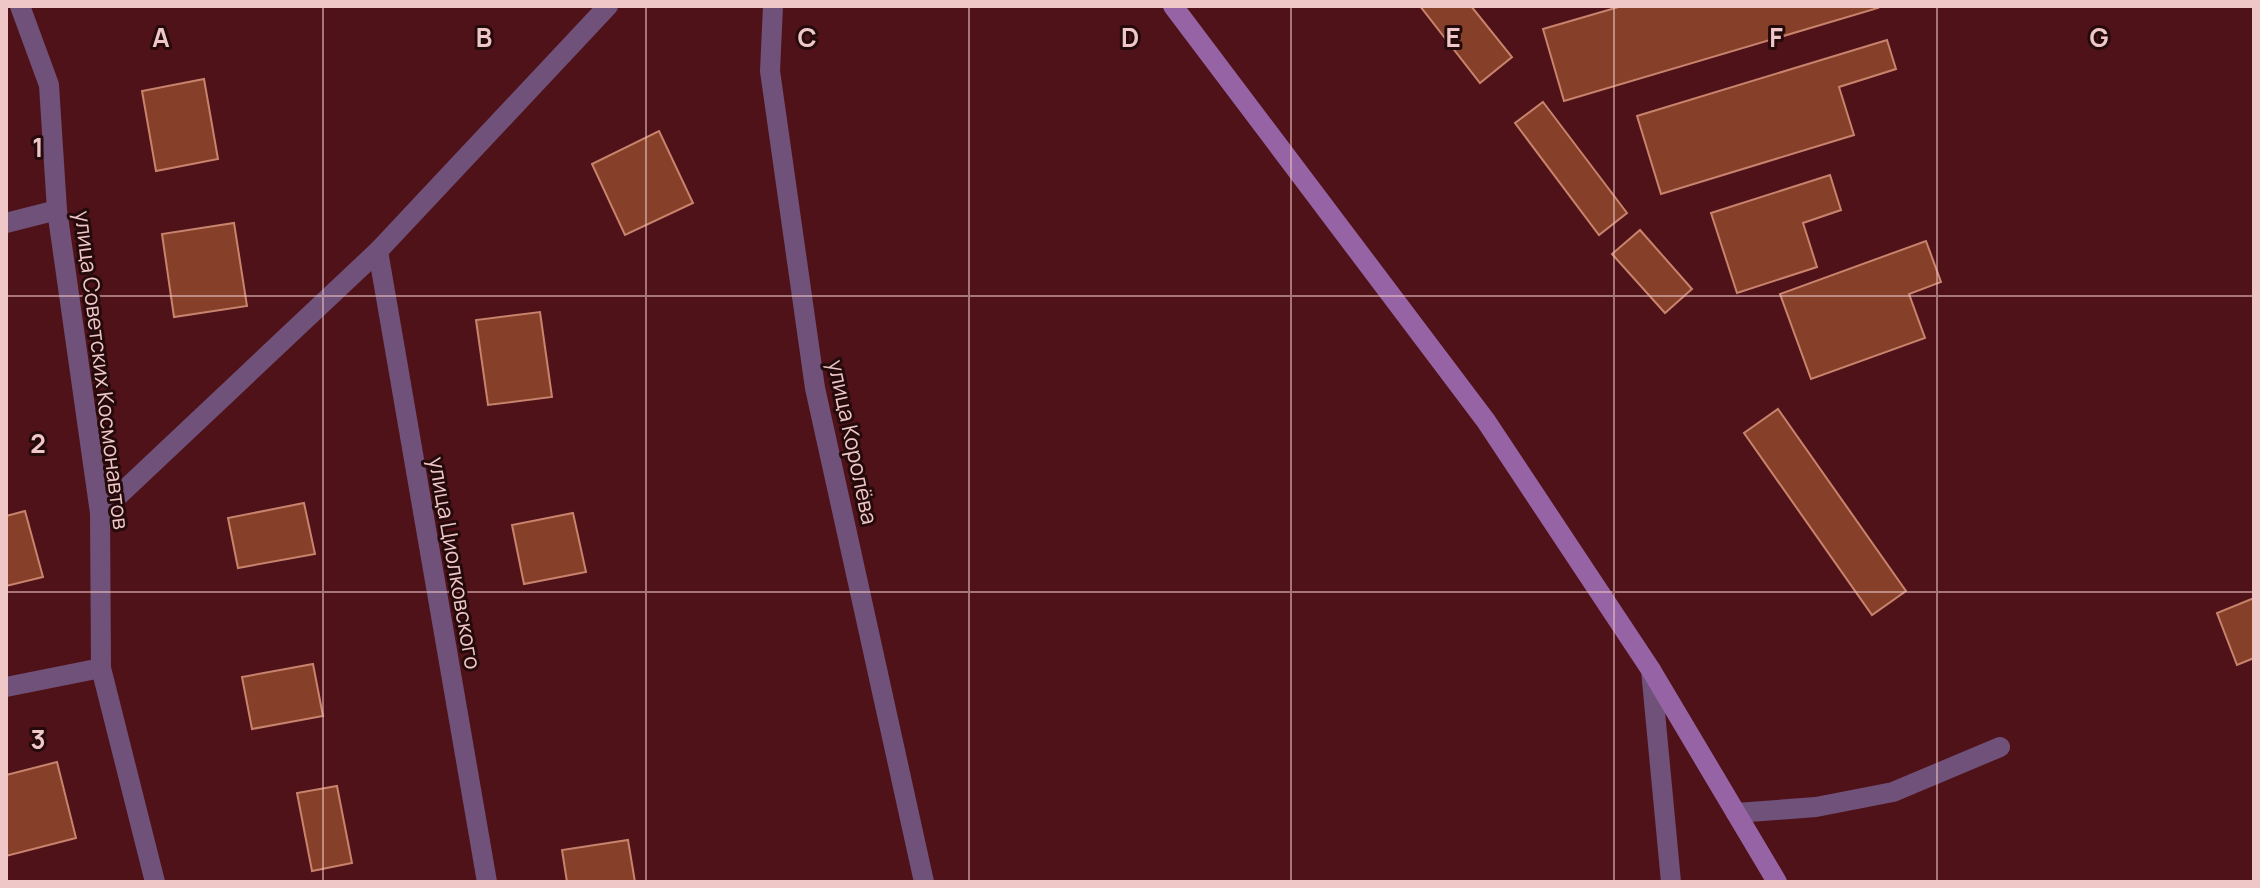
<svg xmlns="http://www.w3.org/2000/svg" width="2260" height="888" viewBox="0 0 2260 888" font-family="Manrope,sans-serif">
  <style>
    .building { fill: #864029; stroke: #c8836d; stroke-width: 2 }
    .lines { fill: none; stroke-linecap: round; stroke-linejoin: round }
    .lane { stroke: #705179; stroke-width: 20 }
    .street { stroke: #705179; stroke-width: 20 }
    .secondary { stroke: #9664a4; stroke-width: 20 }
    .grid { fill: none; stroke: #efc7c7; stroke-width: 2; stroke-opacity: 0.55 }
    .labels { text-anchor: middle; stroke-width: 6; stroke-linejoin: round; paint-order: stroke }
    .street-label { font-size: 22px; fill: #efc7c7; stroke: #250a0c }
    .grid-label { font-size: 26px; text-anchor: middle; font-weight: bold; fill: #efc7c7; stroke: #250a0c; stroke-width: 6; stroke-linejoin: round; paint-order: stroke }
  </style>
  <rect width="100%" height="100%" fill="#501219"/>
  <g class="building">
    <polygon points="1420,6 1471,6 1512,57 1480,83"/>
    <polygon points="1622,6 1877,6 1878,8 1564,101 1543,29"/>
    <polygon points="1887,40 1896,69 1839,87 1854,135 1661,194 1637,116"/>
    <polygon points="204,79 218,159 156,171 142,91"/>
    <polygon points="1543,102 1627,213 1599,235 1515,123"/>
    <polygon points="659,131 693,203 625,235 592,164"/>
    <polygon points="1830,175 1841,210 1803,223 1817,267 1737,293 1711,213"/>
    <polygon points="234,223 247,306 174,317 162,234"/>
    <polygon points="1640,230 1692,289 1665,313 1612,254"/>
    <polygon points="1926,241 1941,282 1909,294 1925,338 1811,379 1780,294"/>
    <polygon points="540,312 552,397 488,405 476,320"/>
    <polygon points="1778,409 1906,591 1872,615 1744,433"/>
    <polygon points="304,503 315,554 238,568 228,518"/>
    <polygon points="25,511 43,577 6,586 6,516"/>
    <polygon points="573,513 586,572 524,584 512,525"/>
    <polygon points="2254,598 2254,658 2237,665 2217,613"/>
    <polygon points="313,664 323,716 252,729 242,677"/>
    <polygon points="57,762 76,838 6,856 6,775"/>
    <polygon points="337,786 352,863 312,871 297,793"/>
    <polygon points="628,840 635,882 567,882 562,850"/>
  </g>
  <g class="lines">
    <g class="lane">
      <polyline points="773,6 770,71 815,388 924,882"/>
      <polyline points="378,251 487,882"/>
      <polyline points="1736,813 1816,807 1893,792 2000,747"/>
    </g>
    <g class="street">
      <polyline points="20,6 49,85 57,210 100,513 101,668 155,882"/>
      <polyline points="6,223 57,210"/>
      <polyline points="100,513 378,251 608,6"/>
      <polyline points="1651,670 1671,882"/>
      <polyline points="6,687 101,668"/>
    </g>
    <polyline class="secondary" points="1173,6 1486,421 1651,670 1777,882"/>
  </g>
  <path class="grid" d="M323,6V882M646,6V882M969,6V882M1291,6V882M1614,6V882M1937,6V882M6,296H2254M6,592H2254"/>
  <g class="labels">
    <g class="street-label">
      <text transform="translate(102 370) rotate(83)" y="8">улица Советских Космонавтов</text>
      <text transform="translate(853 442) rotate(78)" y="8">улица Королёва</text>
      <text transform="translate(455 563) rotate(80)" y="8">улица Циолковского</text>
    </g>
  </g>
  <g class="grid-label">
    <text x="161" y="47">A</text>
    <text x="484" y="47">B</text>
    <text x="807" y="47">C</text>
    <text x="1130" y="47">D</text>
    <text x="1453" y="47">E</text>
    <text x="1776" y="47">F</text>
    <text x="2099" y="47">G</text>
    <text x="38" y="157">1</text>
    <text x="38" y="453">2</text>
    <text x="38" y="749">3</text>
  </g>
  <rect width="2260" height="888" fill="none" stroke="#efc7c7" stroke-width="16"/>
</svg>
